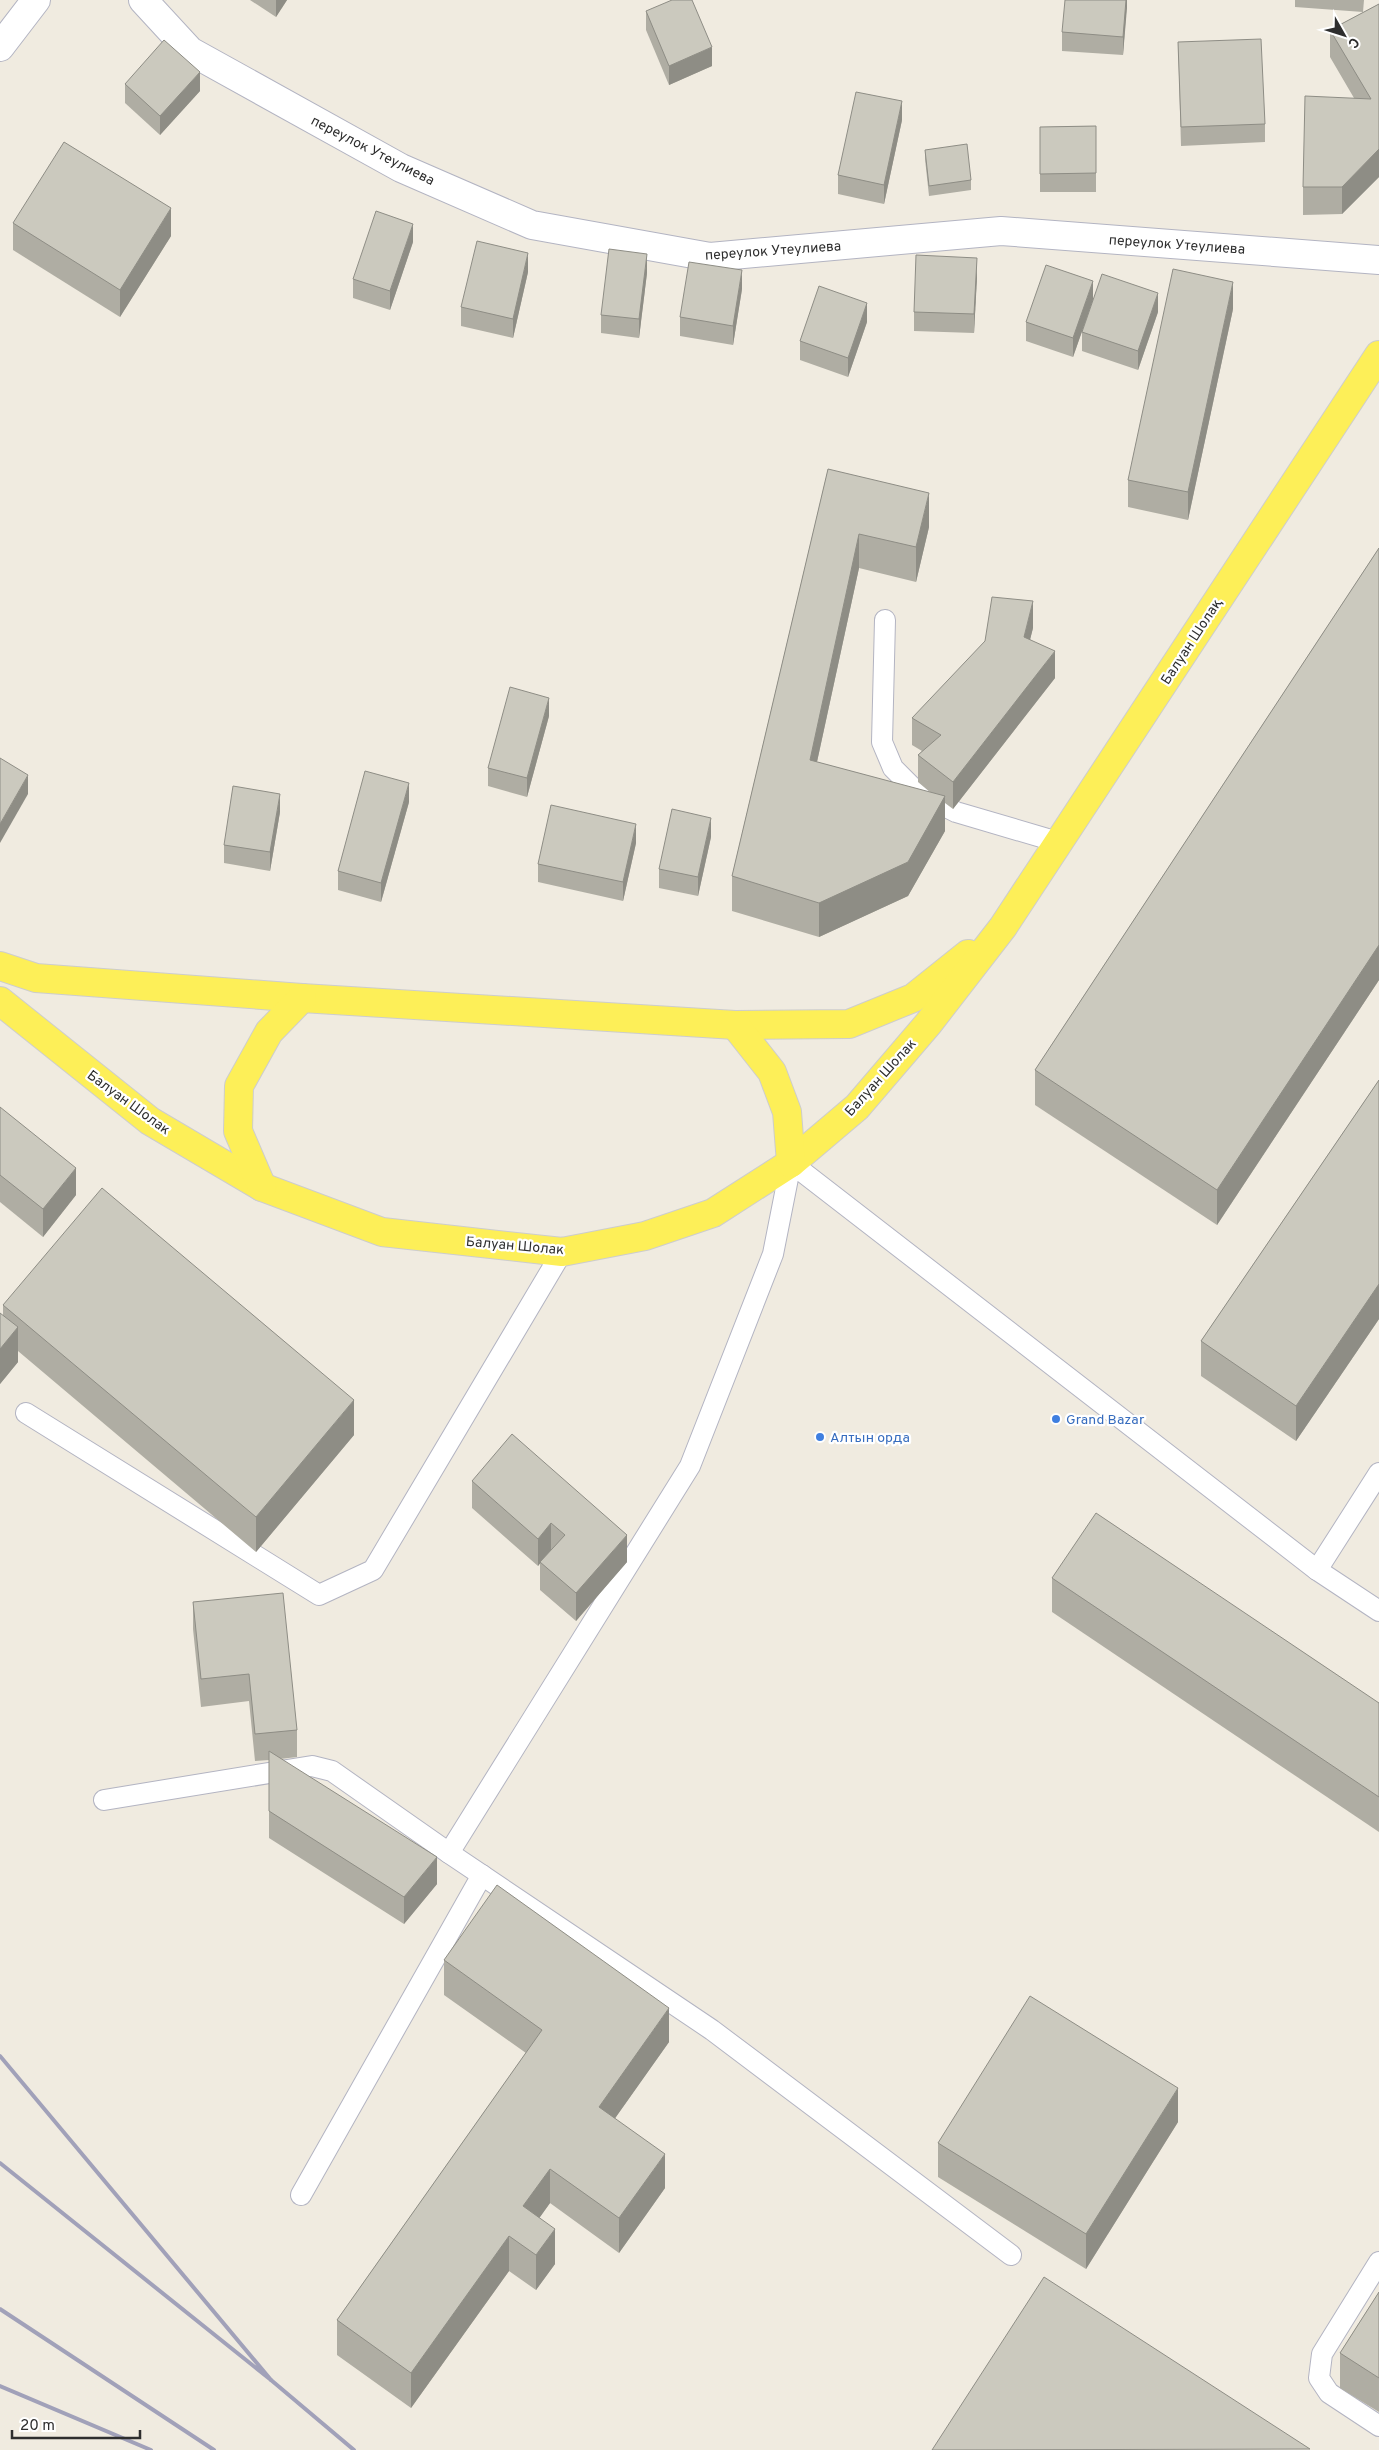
<svg xmlns="http://www.w3.org/2000/svg" width="1379" height="2450" viewBox="0 0 1379 2450" font-family="Overpass,sans-serif">
  <style>
    .lines { fill: none; stroke-linecap: round; stroke-linejoin: round }
    .service-casing { stroke: #b3b4c2; stroke-width: 22 }
    .minor-casing { stroke: #b3b4c2; stroke-width: 30 }
    .primary-casing { stroke: #cdcdcd; stroke-width: 30 }
    .service { stroke: #fff; stroke-width: 20 }
    .minor { stroke: #fff; stroke-width: 28 }
    .primary { stroke: #fdef58; stroke-width: 28 }
    .rail { stroke: #a1a1b9; stroke-width: 4 }
    .wall { fill: #afada3 }
    .shaded-wall { fill: #8e8d85 }
    .building { fill: #cbc9be; stroke: #8e8d85 }
    .shop-dot { fill: #3f7fe0; stroke: #fff; stroke-width: 2 }
    .labels { text-anchor: middle; stroke-width: 4.5; stroke-linejoin: round; paint-order: stroke }
    .street-label { font-size: 14px; fill: #2e2e2e; stroke: #fff }
    .shop-label { font-size: 14px; fill: #366cbe; stroke: #fff; text-anchor: start }
  </style>
  <rect width="100%" height="100%" fill="#f0ebe0"/>
  <g class="lines">
    <defs>
      <g id="service">
        <polyline points="885,620 882,742 893,768 917,792 956,812 1058,842"/>
        <polyline points="26,1413 319,1595 373,1570 562,1252"/>
        <polyline points="1317,1570 1379,1473"/>
        <polyline points="104,1800 312,1766 332,1771 449,1853 712,2030 1011,2255"/>
        <polyline points="449,1853 690,1466 773,1254 791,1163 1317,1570 1379,1611"/>
        <polyline points="301,2195 482,1875"/>
        <polyline points="1379,2262 1322,2354 1319,2378 1329,2393 1379,2426"/>
      </g>
      <g id="minor">
        <polyline points="143,0 190,51 401,168 532,225 710,257 1001,231 1379,260"/>
        <polyline points="0,47 36,0"/>
      </g>
      <g id="primary">
        <polyline points="0,966 36,978 302,998 735,1025 849,1024 913,998 968,954"/>
        <polyline points="0,1001 150,1121 262,1187 382,1232 562,1252 645,1236 713,1213 791,1163 857,1107 928,1024 1003,927 1379,355"/>
        <polyline points="735,1025 772,1072 787,1112 791,1163"/>
        <polyline points="262,1187 238,1131 239,1086 269,1032 302,998"/>
      </g>
    </defs>
    <use href="#service" class="service-casing"/>
    <use href="#minor" class="minor-casing"/>
    <use href="#primary" class="primary-casing"/>
    <use href="#service" class="service"/>
    <use href="#minor" class="minor"/>
    <use href="#primary" class="primary"/>
    <g class="rail">
      <polyline points="0,2056 271,2380 0,2163"/>
      <polyline points="0,2309 214,2450"/>
      <polyline points="271,2380 354,2450"/>
      <polyline points="0,2386 151,2450"/>
    </g>
  </g>
  <g class="wall">
    <polygon points="250,0 287,0 276,17"/>
    <polygon points="1127,0 1123,55 1062,51 1062,32"/>
    <polygon points="1295,0 1364,0 1363,12 1295,7"/>
    <polygon points="1379,4 1379,177 1342,214 1303,215 1303,187 1354,98 1330,57 1330,30"/>
    <polygon points="646,11 712,66 669,85 646,30"/>
    <polygon points="1178,42 1265,124 1265,142 1181,146"/>
    <polygon points="125,84 200,91 160,135 125,103"/>
    <polygon points="902,120 884,204 838,194 838,175"/>
    <polygon points="1096,126 1096,192 1040,192 1040,127"/>
    <polygon points="925,150 971,180 971,190 929,196 925,159"/>
    <polygon points="13,223 171,236 120,317 13,250"/>
    <polygon points="413,242 390,310 353,298 353,279"/>
    <polygon points="528,272 513,338 461,326 461,307"/>
    <polygon points="647,273 639,338 601,333 601,315"/>
    <polygon points="977,277 974,333 914,331 914,312"/>
    <polygon points="742,289 733,345 680,336 680,317"/>
    <polygon points="1093,300 1073,357 1026,341 1026,322"/>
    <polygon points="1233,309 1188,520 1128,507 1128,480"/>
    <polygon points="1158,312 1138,370 1082,351 1082,332"/>
    <polygon points="867,322 848,377 800,360 800,341"/>
    <polygon points="828,469 929,527 916,582 859,568 817,762 931,793 918,782 918,755 922,751 912,745 912,718 1033,628 1030,639 1055,678 953,809 945,803 945,831 908,896 819,937 732,911 732,876"/>
    <polygon points="1379,548 1379,980 1217,1225 1035,1105 1035,1070"/>
    <polygon points="549,716 527,797 488,786 488,768"/>
    <polygon points="409,802 381,902 338,890 338,871"/>
    <polygon points="280,812 270,871 224,863 224,845"/>
    <polygon points="711,837 698,896 659,888 659,869"/>
    <polygon points="636,843 623,901 538,882 538,864"/>
    <polygon points="1379,1080 1379,1319 1296,1441 1201,1376 1201,1341"/>
    <polygon points="0,1107 76,1195 43,1237 0,1202"/>
    <polygon points="3,1305 354,1435 256,1552 18,1351 18,1362 0,1384 0,1313 3,1316"/>
    <polygon points="472,1481 627,1562 576,1621 540,1590 540,1563 538,1566 472,1508"/>
    <polygon points="1052,1578 1379,1703 1379,1832 1052,1612"/>
    <polygon points="193,1602 297,1730 297,1757 280,1759 437,1884 404,1924 269,1838 269,1760 255,1761 249,1701 201,1707 193,1629"/>
    <polygon points="444,1960 669,2042 615,2118 665,2188 619,2253 550,2203 539,2218 555,2264 536,2290 509,2271 411,2408 337,2355 337,2320 526,2053 444,1995"/>
    <polygon points="1178,2122 1086,2269 938,2177 938,2143"/>
    <polygon points="1379,2292 1379,2412 1340,2388 1340,2353"/>
  </g>
  <g class="shaded-wall">
    <polygon points="276,0 287,0 276,17"/>
    <polygon points="1126,0 1127,0 1127,8 1123,55 1123,37"/>
    <polygon points="712,47 712,66 669,85 669,66"/>
    <polygon points="200,72 200,91 160,135 160,116"/>
    <polygon points="902,101 902,120 884,204 884,185"/>
    <polygon points="1379,149 1379,177 1342,214 1342,187"/>
    <polygon points="171,208 171,236 120,317 120,290"/>
    <polygon points="413,224 413,242 390,310 390,291"/>
    <polygon points="528,253 528,272 513,338 513,319"/>
    <polygon points="647,254 647,273 639,338 639,319"/>
    <polygon points="977,258 977,277 974,333 974,314"/>
    <polygon points="742,270 742,289 733,345 733,326"/>
    <polygon points="1093,281 1093,300 1073,357 1073,338"/>
    <polygon points="1233,282 1233,309 1188,520 1188,492"/>
    <polygon points="1158,293 1158,312 1138,370 1138,351"/>
    <polygon points="867,303 867,322 848,377 848,358"/>
    <polygon points="929,493 929,527 916,582 916,547"/>
    <polygon points="859,534 859,568 810,794 810,760"/>
    <polygon points="1033,601 1033,628 1024,664 1024,637"/>
    <polygon points="1055,651 1055,678 953,809 953,782"/>
    <polygon points="549,698 549,716 527,797 527,778"/>
    <polygon points="28,775 28,794 0,843 0,824"/>
    <polygon points="409,783 409,802 381,902 381,883"/>
    <polygon points="280,794 280,812 270,871 270,852"/>
    <polygon points="945,796 945,831 908,896 819,937 819,903"/>
    <polygon points="711,818 711,837 698,896 698,877"/>
    <polygon points="636,824 636,843 623,901 623,882"/>
    <polygon points="1379,945 1379,980 1217,1225 1217,1190"/>
    <polygon points="76,1168 76,1195 43,1237 43,1209"/>
    <polygon points="1379,1284 1379,1319 1296,1441 1296,1406"/>
    <polygon points="18,1327 18,1362 0,1384 0,1349"/>
    <polygon points="354,1400 354,1435 256,1552 256,1517"/>
    <polygon points="551,1523 551,1550 538,1566 538,1539"/>
    <polygon points="627,1535 627,1562 576,1621 576,1593"/>
    <polygon points="437,1857 437,1884 404,1924 404,1897"/>
    <polygon points="669,2008 669,2042 599,2141 599,2107"/>
    <polygon points="1178,2088 1178,2122 1086,2269 1086,2234"/>
    <polygon points="665,2154 665,2188 619,2253 619,2218"/>
    <polygon points="550,2169 550,2203 523,2241 523,2206"/>
    <polygon points="555,2229 555,2264 536,2290 536,2255"/>
    <polygon points="509,2236 509,2271 411,2408 411,2373"/>
  </g>
  <g class="building">
    <polygon points="672,0 692,0 712,47 669,66 646,11"/>
    <polygon points="1065,0 1126,0 1123,37 1062,32"/>
    <polygon points="1379,4 1379,149 1342,187 1303,187 1305,96 1371,99 1330,30"/>
    <polygon points="1261,39 1265,124 1181,127 1178,42"/>
    <polygon points="164,40 200,72 160,116 125,84"/>
    <polygon points="856,92 902,101 884,185 838,175"/>
    <polygon points="1096,126 1096,173 1040,174 1040,127"/>
    <polygon points="64,142 171,208 120,290 13,223"/>
    <polygon points="967,144 971,180 929,186 925,150"/>
    <polygon points="376,211 413,224 390,291 353,279"/>
    <polygon points="477,241 528,253 513,319 461,307"/>
    <polygon points="609,249 647,254 639,319 601,315"/>
    <polygon points="916,255 977,258 974,314 914,312"/>
    <polygon points="689,262 742,270 733,326 680,317"/>
    <polygon points="1046,265 1093,281 1073,338 1026,322"/>
    <polygon points="1173,269 1233,282 1188,492 1128,480"/>
    <polygon points="1102,274 1158,293 1138,351 1082,332"/>
    <polygon points="819,286 867,303 848,358 800,341"/>
    <polygon points="828,469 929,493 916,547 859,534 810,760 945,796 908,862 819,903 732,876"/>
    <polygon points="1379,548 1379,945 1217,1190 1035,1070"/>
    <polygon points="992,597 1033,601 1024,637 1055,651 953,782 918,755 941,735 912,718 985,641"/>
    <polygon points="510,687 549,698 527,778 488,768"/>
    <polygon points="0,758 28,775 0,824"/>
    <polygon points="365,771 409,783 381,883 338,871"/>
    <polygon points="233,786 280,794 270,852 224,845"/>
    <polygon points="551,805 636,824 623,882 538,864"/>
    <polygon points="672,809 711,818 698,877 659,869"/>
    <polygon points="1379,1080 1379,1284 1296,1406 1201,1341"/>
    <polygon points="0,1107 76,1168 43,1209 0,1175"/>
    <polygon points="102,1188 354,1400 256,1517 3,1305"/>
    <polygon points="0,1313 18,1327 0,1349"/>
    <polygon points="512,1434 627,1535 576,1593 540,1562 565,1535 551,1523 538,1539 472,1481"/>
    <polygon points="1096,1513 1379,1703 1379,1797 1052,1578"/>
    <polygon points="283,1593 297,1730 255,1734 249,1674 201,1679 193,1602"/>
    <polygon points="269,1751 437,1857 404,1897 269,1811"/>
    <polygon points="497,1885 669,2008 599,2107 665,2154 619,2218 550,2169 523,2206 555,2229 536,2255 509,2236 411,2373 337,2320 542,2030 444,1960"/>
    <polygon points="1030,1996 1178,2088 1086,2234 938,2143"/>
    <polygon points="1044,2277 1310,2449 932,2450"/>
    <polygon points="1379,2292 1379,2378 1340,2353"/>
  </g>
  <g class="shop-dot">
    <circle cx="1056" cy="1419" r="5"/>
    <circle cx="820" cy="1437" r="5"/>
  </g>
  <g class="labels">
    <g class="street-label">
      <text transform="translate(373 150) rotate(27)" y="5">переулок Утеулиева</text>
      <text transform="translate(1177 244) rotate(4)" y="5">переулок Утеулиева</text>
      <text transform="translate(773 250) rotate(-4)" y="5">переулок Утеулиева</text>
      <text transform="translate(1191 641) rotate(-57)" y="5">Балуан Шолақ</text>
      <text transform="translate(880 1077) rotate(-48)" y="5">Балуан Шолак</text>
      <text transform="translate(129 1102) rotate(36)" y="5">Балуан Шолак</text>
      <text transform="translate(515 1245) rotate(5)" y="5">Балуан Шолак</text>
    </g>
    <g class="shop-label">
      <text x="1066" y="1424">Grand Bazar</text>
      <text x="830" y="1442">Алтын орда</text>
    </g>
  </g>
  <g transform="translate(1344 35) rotate(129)" stroke="#ffffff" stroke-width="4" paint-order="stroke">
  <path d="M0-4L9 19L0 12L-9 19Z" fill="#2e2e2e"/>
  <text y="-8" font-size="14" font-weight="bold" text-anchor="middle" fill="#2e2e2e">С</text>
  </g>
  <path d="M12 2430v8h128v-8" fill="none" stroke="#2e2e2e" stroke-width="2.5"/>
  <text x="20" y="2430" font-size="15" fill="#2e2e2e" stroke="#ffffff" stroke-width="4" paint-order="stroke">20 m</text>
</svg>
